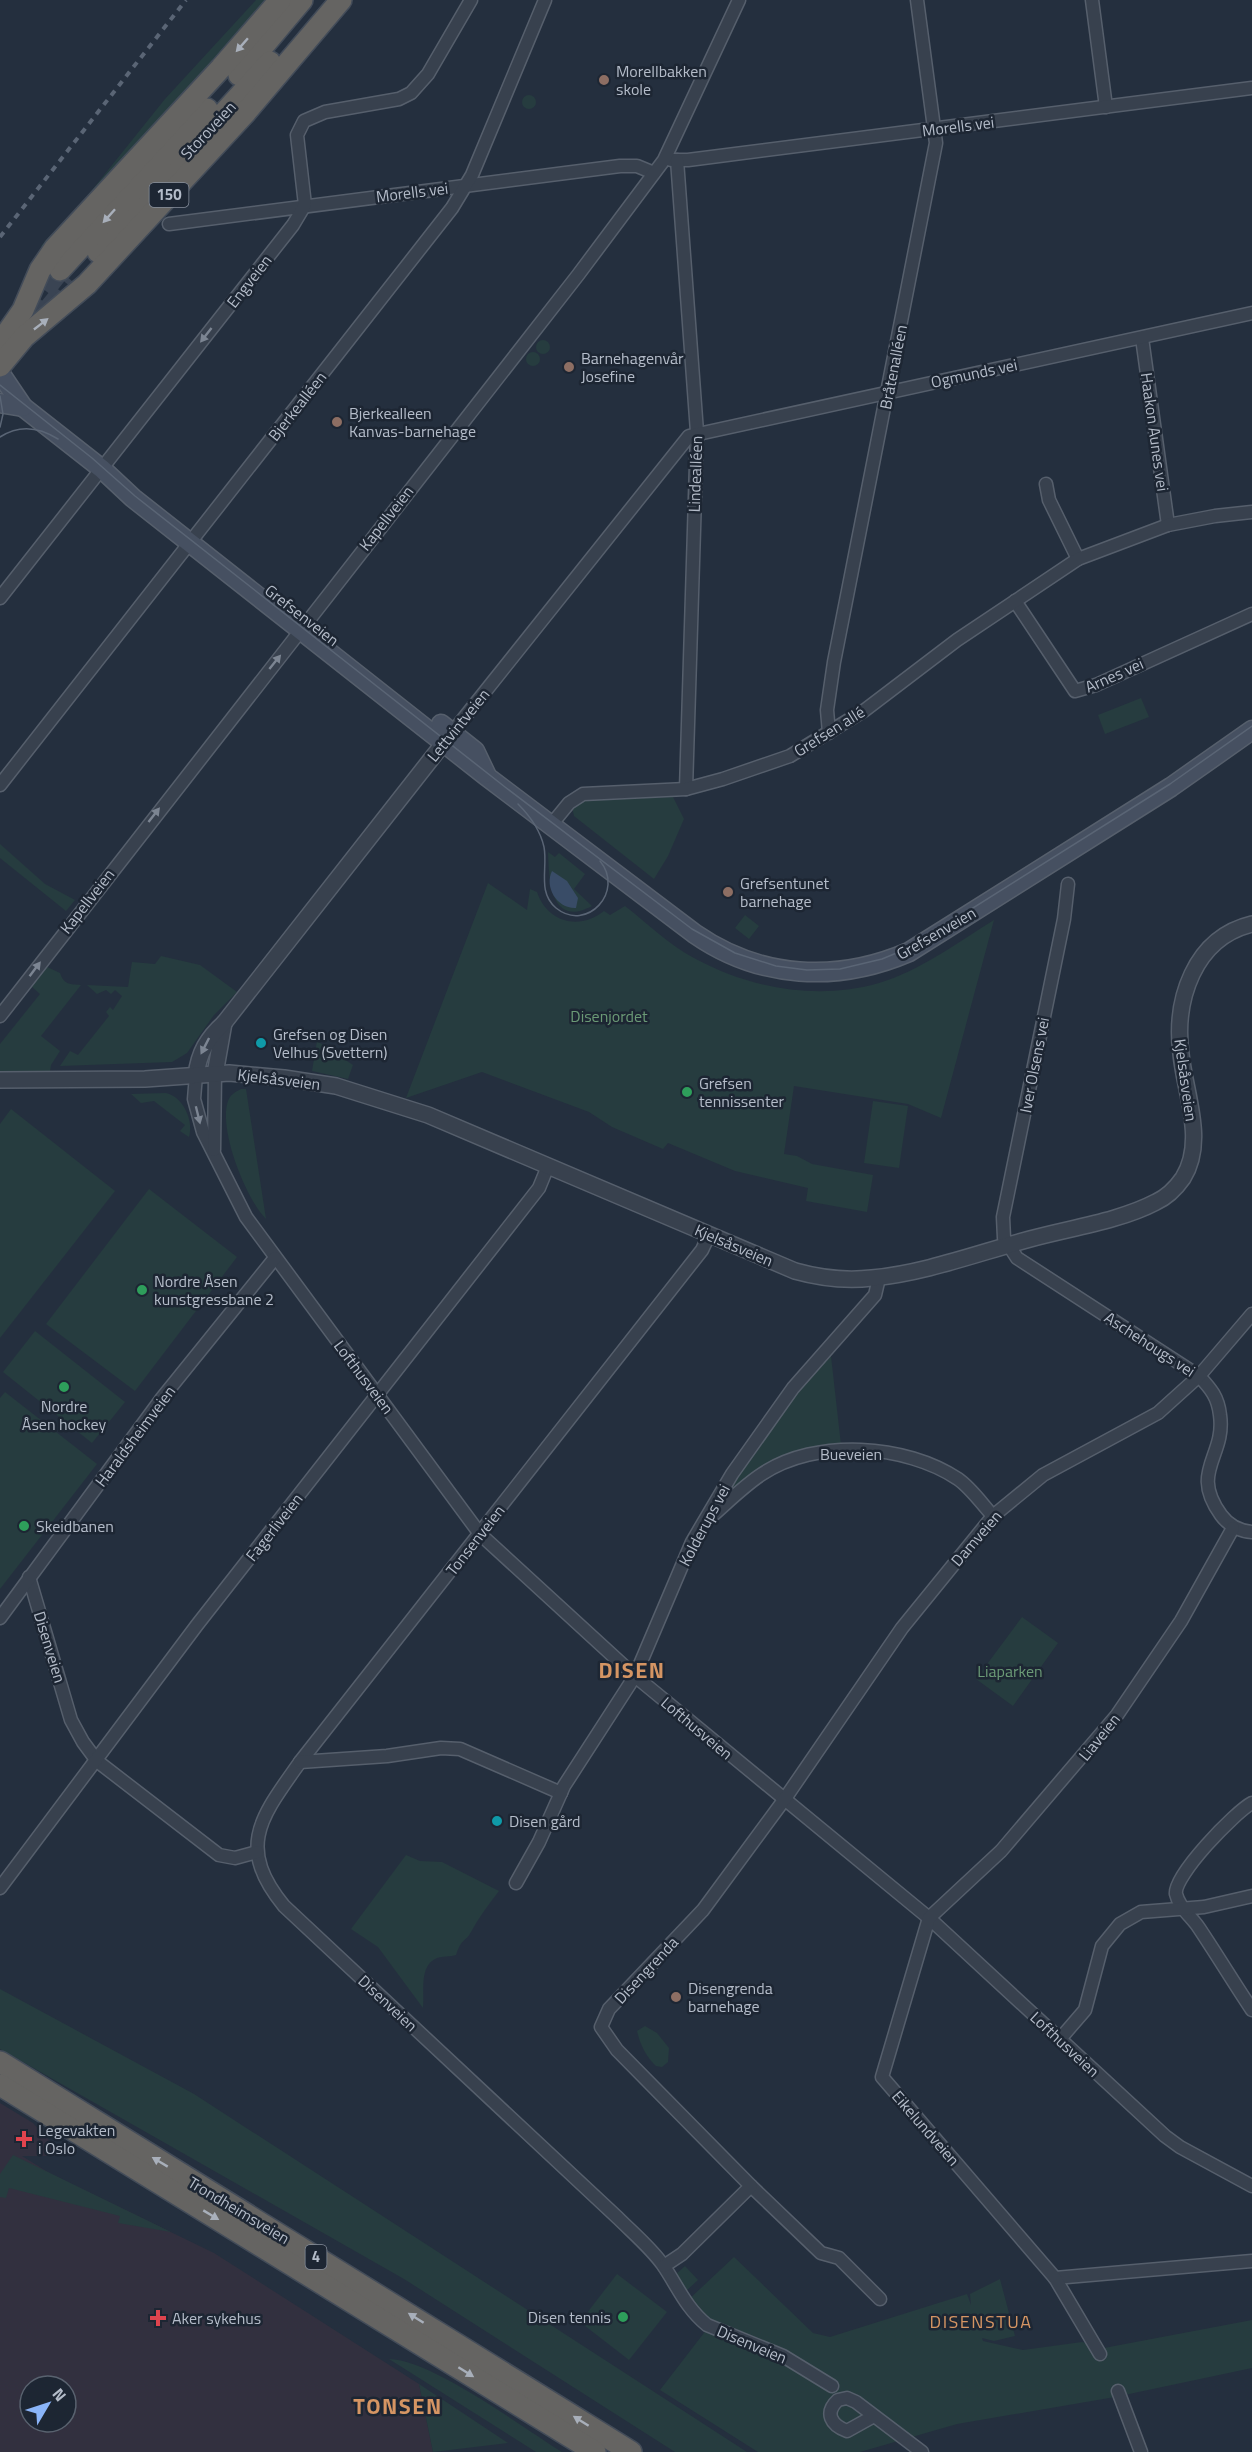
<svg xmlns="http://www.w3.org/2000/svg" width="1252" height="2452" viewBox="0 0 1252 2452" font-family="'Titillium Web',sans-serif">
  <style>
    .medical { fill: #32303f; fill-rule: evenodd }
    .green { fill: #263c3f }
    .water { fill: #394c67 }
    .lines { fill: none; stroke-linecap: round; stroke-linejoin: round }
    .trunk-tunnel { stroke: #3a4453; stroke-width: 21; stroke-dasharray: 21 10; stroke-linecap: butt }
    .minor-casing { stroke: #565f6c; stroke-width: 15 }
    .tertiary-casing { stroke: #565f6c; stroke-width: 18 }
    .secondary-casing { stroke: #565f6c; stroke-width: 21 }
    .trunk-casing { stroke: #434c59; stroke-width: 24 }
    .minor { stroke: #38414e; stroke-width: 12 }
    .tertiary { stroke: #38414e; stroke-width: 15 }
    .secondary { stroke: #465061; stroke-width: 18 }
    .trunk { stroke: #656462; stroke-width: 21 }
    .tram { stroke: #5a6575; stroke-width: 1.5 }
    .rail { stroke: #5a6575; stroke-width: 4; stroke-dasharray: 6 6; stroke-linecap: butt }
    .oneway { fill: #a8afba }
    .oneway2 { fill: #7c8592 }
    .education-dot { fill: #8d6e63; stroke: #1d2633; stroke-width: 2 }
    .culture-dot { fill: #0f9aa8; stroke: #1d2633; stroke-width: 2 }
    .leisure-dot { fill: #2e9e5b; stroke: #1d2633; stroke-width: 2 }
    .health-dot { fill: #e0444e; stroke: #1d2633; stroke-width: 2 }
    .labels { text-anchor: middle; stroke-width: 5; stroke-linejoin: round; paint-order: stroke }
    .shield { fill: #1d2633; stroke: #878f9c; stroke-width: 1.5 }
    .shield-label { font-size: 15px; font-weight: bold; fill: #b4bcc9 }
    .poi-label { font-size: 16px; fill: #b4bcc9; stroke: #1d2633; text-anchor: start }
    .street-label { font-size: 16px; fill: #b4bcc9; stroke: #1d2633 }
    .park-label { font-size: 16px; fill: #6b9a76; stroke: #1d2633 }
    .neighbourhood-label { font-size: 18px; letter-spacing: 1.5px; fill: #d59563; stroke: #1d2633 }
    .district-label { font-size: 22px; font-weight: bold; letter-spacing: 1.5px; fill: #d59563; stroke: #1d2633 }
  </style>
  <rect width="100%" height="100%" fill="#242f3e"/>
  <path class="medical" d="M0,2103L33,2123L64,2156H22L51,2174L214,2253L419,2384L433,2452H0ZM30,2386H66V2422H30Z"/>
  <g class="green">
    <polygon points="256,0 271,0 44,248 41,246 45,241 76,210 165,99"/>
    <circle cx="529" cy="102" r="7"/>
    <circle cx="543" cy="347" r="7"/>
    <circle cx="533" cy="359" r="7"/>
    <polygon points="1141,698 1149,717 1105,734 1098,715"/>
    <polygon points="673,797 684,819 668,856 654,879 574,816 572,807 584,800"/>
    <polygon points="0,844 45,884 75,900 66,911 0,858"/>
    <path d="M548,852L555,857L559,853L585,874L574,889L592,906C550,929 549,878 548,852Z"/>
    <path d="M488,883L527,910L530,889L537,892C547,922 579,931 604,911L610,915L625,906C647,923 669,945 694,958C749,988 817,1001 879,983C920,971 958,942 994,920L941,1118L908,1104L794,1086L784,1154L797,1156L812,1164L873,1175L867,1212L806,1201L808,1188L735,1171L668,1143L663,1149L612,1127L589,1112L482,1072L406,1098Z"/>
    <polygon points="745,915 759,926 749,939 735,928"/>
    <polygon points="161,956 200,965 237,992 214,1015 187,1053 172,1062 60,1066 70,1051 78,1055 109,1016 106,1012 110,1007 113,1010 122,996 115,990 111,994 106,990 97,994 87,985 128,987 132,962 155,964"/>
    <path d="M45,966L60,973C64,985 70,984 81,985L41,1036L60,1051L51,1065L49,1077L0,1075V1044L40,994L31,986Z"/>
    <polygon points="317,1041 353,1065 348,1079 312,1071"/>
    <path d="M241,1089H246L266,1219C246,1199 218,1129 228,1101C230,1095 235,1092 241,1089Z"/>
    <path d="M166,1093C184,1097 194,1122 189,1137L180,1131L185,1125L154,1101L141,1103L131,1094Z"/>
    <polygon points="873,1101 908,1106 899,1168 864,1163"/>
    <polygon points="11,1109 115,1191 0,1338 0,1124"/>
    <polygon points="149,1189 237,1257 135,1391 46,1324"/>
    <polygon points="35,1331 125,1402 92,1443 3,1372"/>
    <polygon points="826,1355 831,1356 841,1445 800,1453 732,1491 731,1486 784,1408"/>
    <polygon points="5,1392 97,1464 0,1589 0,1398"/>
    <polygon points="1022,1617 1058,1643 1013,1706 976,1679"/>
    <path d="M406,1855L420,1861L442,1862L499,1891C489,1904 479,1917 471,1932C465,1943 462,1937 456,1955C451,1957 442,1956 437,1958C418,1966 425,1993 423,2008L378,1947L351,1929Z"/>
    <polygon points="0,1989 194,2094 747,2452 675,2452 404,2279 0,2049"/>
    <path d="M645,2026L657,2033L669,2048L668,2062L662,2067L656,2066C646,2057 640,2044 637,2031Z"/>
    <polygon points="13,2155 171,2232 118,2223 120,2216 9,2188 6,2198 0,2197 0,2174"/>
    <polygon points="734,2257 813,2333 830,2337 967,2294 971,2305 970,2294 1000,2279 1015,2336 994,2341 982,2338 983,2341 1023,2350 1082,2342 1104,2348 1252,2320 1252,2368 1115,2397 957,2424 860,2452 758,2452 660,2390 707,2329 685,2303"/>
    <polygon points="685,2266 698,2280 684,2293 674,2276"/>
    <polygon points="617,2274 667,2312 629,2360 580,2322"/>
    <path d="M389,2359C432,2360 522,2427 562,2452H536Z"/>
    <polygon points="419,2384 508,2443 433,2452"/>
  </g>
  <path class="water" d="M552,871L567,881L578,898L576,908C557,909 544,887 552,871Z"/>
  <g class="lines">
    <g class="trunk-tunnel">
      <polyline points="49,309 72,281"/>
      <polyline points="25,314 60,270"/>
    </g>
    <defs>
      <g id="minor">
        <polyline points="1092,0 1106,107"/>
        <polyline points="671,160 688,160 1252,88"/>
        <polyline points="677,160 697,432 686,789"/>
        <polyline points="169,224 620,166 637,166 654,173"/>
        <polyline points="1142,338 1168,525"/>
        <polyline points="1046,484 1049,500 1078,559"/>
        <polyline points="0,598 293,225 305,205 297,135 304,121 325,112 399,99 411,93 428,74 471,0"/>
        <polyline points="1015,601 1075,691 1096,685 1252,614"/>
        <polyline points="452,733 689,436 1252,313"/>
        <polyline points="829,733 827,710 834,662 936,143 917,0"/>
        <polyline points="0,785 452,208 472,175 545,0"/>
        <polyline points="551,825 569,803 583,794 686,789 723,779 790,756 865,710 957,640 1078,559 1168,525 1215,516 1252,512"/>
        <path d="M1068,884L1064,919L1003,1217L1004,1238L1017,1258L1199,1376C1211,1389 1218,1397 1220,1415C1226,1457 1189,1471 1221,1515C1229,1526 1239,1531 1252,1532"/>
        <polyline points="0,1016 578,275 664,160 739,0"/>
        <polyline points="196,1075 194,1099 203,1132 246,1217 480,1534 635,1676 929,1918 1165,2136 1180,2147 1252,2186"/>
        <polyline points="214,1150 215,1074"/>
        <path d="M709,1235L702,1250L300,1762C262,1816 235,1846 284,1906L618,2218C633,2233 651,2248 663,2265C678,2287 686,2308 707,2325L783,2356L832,2386"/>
        <path d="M713,1515C729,1501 745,1485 762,1474C816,1438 906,1444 958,1479C971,1488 982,1504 993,1516"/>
        <polyline points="29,1577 71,1720 83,1742 97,1761 219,1855 235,1858 257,1852"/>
        <polyline points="0,1618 162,1398 275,1258"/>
        <polyline points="300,1762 387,1756 441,1748 460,1749 561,1793"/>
        <path d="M1252,1803C1235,1812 1173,1876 1176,1894C1179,1908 1192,1917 1199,1928C1217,1955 1234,1983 1252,2010"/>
        <polyline points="516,1883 539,1842 564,1786 635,1676 692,1542 732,1474 793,1388 875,1295 879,1278"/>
        <polyline points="0,1888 197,1625 539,1188 548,1166"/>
        <polyline points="1060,2039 1085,2010 1102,1946 1120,1924 1141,1912 1204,1907 1252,1896"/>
        <polyline points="751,2186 821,2253 839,2258 880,2299"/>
        <polyline points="664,2266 682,2254 751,2186 617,2050 601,2027 609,2009 703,1910 784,1800 902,1628 993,1516 1043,1475 1158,1413 1199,1376 1252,1314"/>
        <polyline points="1055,2278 1252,2261"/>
        <polyline points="1100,2354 1055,2278 882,2077 929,1918 1001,1851 1117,1715 1181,1621 1233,1528"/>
        <polyline points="1118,2391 1141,2452"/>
        <path d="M874,2416L847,2431C831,2425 824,2413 838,2400L847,2398L856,2402L922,2452"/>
      </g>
      <g id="tertiary">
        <polyline points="215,1074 224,1023"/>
        <path d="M196,1075C199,1053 207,1038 224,1023L450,735"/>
        <path d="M0,1080L145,1079L229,1073L284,1078L336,1086L428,1115L795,1271C820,1278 846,1281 872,1278C925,1273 978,1253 1030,1239C1070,1228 1120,1221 1156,1202C1167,1197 1176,1188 1183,1178C1206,1141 1185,1094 1181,1054C1174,1000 1194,938 1252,924"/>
      </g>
      <g id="secondary">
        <path d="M0,373L23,407L102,469L133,498L486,776L695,934C760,979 837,983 909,952L1171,787L1252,730"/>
        <polyline points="0,403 23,407"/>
        <polyline points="441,724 475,751 486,774"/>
      </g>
      <g id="trunk">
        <polyline points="239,75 302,0"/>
        <polyline points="98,252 270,62"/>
        <polyline points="60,270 207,109"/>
        <polyline points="0,343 23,310 40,270 55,248 221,68 280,0"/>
        <polyline points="0,366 24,337 87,284 246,112 341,0"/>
        <polyline points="0,2062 631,2452"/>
        <polyline points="0,2085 595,2452"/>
      </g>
    </defs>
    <use href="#minor" class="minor-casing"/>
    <use href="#tertiary" class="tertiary-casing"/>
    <use href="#secondary" class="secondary-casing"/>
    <use href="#trunk" class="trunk-casing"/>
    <use href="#minor" class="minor"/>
    <use href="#tertiary" class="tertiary"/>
    <use href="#secondary" class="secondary"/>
    <use href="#trunk" class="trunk"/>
    <g class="tram">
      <polyline points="0,385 92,458 135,496 505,787 692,929 735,953 776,966 807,970 840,969 882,959 911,947 1170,784 1252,726"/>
      <polyline points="0,396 3,414 0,427"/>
      <path d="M0,437C20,424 39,427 58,439"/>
      <path d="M518,804C530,816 540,829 544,847C548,868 537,892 556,908C587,933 625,891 600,861"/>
    </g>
    <polyline class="rail" points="0,237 186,0"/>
  </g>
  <defs><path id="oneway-solid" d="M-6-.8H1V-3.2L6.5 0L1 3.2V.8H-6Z" transform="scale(1.5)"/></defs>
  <g class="oneway">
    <use href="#oneway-solid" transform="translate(242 45) rotate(131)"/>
    <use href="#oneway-solid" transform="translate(109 216) rotate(132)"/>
    <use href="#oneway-solid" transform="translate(41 324) rotate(-38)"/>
    <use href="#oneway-solid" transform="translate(160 2162) rotate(-149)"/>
    <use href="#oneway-solid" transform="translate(211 2215) rotate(31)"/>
    <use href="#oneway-solid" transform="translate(416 2318) rotate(-148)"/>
    <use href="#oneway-solid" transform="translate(466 2372) rotate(32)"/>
    <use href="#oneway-solid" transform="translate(581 2421) rotate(-148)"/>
  </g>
  <g class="oneway2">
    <use href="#oneway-solid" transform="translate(206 335) rotate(128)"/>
    <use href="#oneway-solid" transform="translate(275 662) rotate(-51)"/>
    <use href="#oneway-solid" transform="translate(154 815) rotate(-52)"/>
    <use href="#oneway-solid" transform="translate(35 969) rotate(-53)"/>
    <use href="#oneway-solid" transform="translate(205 1046) rotate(117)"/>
    <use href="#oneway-solid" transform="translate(198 1115) rotate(76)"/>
  </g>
  <g class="education-dot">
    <circle cx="604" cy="80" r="6"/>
    <circle cx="569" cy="367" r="6"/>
    <circle cx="337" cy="422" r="6"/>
    <circle cx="728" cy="892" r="6"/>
    <circle cx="676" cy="1997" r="6"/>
  </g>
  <g class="culture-dot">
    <circle cx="261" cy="1043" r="6"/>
    <circle cx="497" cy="1821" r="6"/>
  </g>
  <g class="leisure-dot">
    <circle cx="687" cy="1092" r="6"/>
    <circle cx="142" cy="1290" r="6"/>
    <circle cx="64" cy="1387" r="6"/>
    <circle cx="24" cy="1526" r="6"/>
    <circle cx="623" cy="2317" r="6"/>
  </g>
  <g class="health-dot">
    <path d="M21 2130h6v6h6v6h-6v6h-6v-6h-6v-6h6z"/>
    <path d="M155 2309h6v6h6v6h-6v6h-6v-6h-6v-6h6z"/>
  </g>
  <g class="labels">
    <g class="shield">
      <rect x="149.5" y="183" width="39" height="24" rx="4.5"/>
      <rect x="305.5" y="2245" width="21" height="24" rx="4.5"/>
    </g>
    <g class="shield-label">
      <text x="169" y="200">150</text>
      <text x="316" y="2262">4</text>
    </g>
    <g class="poi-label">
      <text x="616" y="77">Morellbakken<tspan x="616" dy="18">skole</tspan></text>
      <text x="581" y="364">Barnehagenvår<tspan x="581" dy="18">Josefine</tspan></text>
      <text x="349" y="419">Bjerkealleen<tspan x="349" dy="18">Kanvas-barnehage</tspan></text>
      <text x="740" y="889">Grefsentunet<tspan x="740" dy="18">barnehage</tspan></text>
      <text x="273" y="1040">Grefsen og Disen<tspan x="273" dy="18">Velhus (Svettern)</tspan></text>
      <text x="699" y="1089">Grefsen<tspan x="699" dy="18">tennissenter</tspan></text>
      <text x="154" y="1287">Nordre Åsen<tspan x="154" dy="18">kunstgressbane 2</tspan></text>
      <text x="64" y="1412" text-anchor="middle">Nordre<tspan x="64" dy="18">Åsen hockey</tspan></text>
      <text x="36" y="1532">Skeidbanen</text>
      <text x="509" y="1827">Disen gård</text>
      <text x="688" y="1994">Disengrenda<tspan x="688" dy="18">barnehage</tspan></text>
      <text x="38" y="2136">Legevakten<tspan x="38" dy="18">i Oslo</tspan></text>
      <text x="611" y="2323" text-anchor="end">Disen tennis</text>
      <text x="172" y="2324">Aker sykehus</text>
    </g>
    <g class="street-label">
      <text transform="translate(958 126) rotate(-7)" y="6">Morells vei</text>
      <text transform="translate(208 130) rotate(-47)" y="6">Storoveien</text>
      <text transform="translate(412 192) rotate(-7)" y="6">Morells vei</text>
      <text transform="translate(249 281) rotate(-52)" y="6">Engveien</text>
      <text transform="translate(893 367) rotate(-79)" y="6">Bråtenalléen</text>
      <text transform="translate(974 373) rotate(-12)" y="6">Ogmunds vei</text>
      <text transform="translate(297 406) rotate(-52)" y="6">Bjerkealléen</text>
      <text transform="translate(1155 432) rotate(82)" y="6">Haakon Aunes vei</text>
      <text transform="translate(695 474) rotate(-88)" y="6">Lindealléen</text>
      <text transform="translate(386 518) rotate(-52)" y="6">Kapellveien</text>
      <text transform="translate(302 615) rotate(38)" y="6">Grefsenveien</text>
      <text transform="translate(1114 675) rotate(-24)" y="6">Arnes vei</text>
      <text transform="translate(458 725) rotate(-51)" y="6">Lettvintveien</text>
      <text transform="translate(829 731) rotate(-32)" y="6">Grefsen allé</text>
      <text transform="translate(87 901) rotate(-52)" y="6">Kapellveien</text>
      <text transform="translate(936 933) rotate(-30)" y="6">Grefsenveien</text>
      <text transform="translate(1034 1065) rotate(-79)" y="6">Iver Olsens vei</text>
      <text transform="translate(279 1079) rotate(7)" y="6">Kjelsåsveien</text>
      <text transform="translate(1186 1080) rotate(82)" y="6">Kjelsåsveien</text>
      <text transform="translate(734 1245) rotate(23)" y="6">Kjelsåsveien</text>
      <text transform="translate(1150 1344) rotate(33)" y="6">Aschehougs vei</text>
      <text transform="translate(364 1377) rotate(53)" y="6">Lofthusveien</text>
      <text transform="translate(135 1436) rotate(-53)" y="6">Haraldsheimveien</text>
      <text x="851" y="1460">Bueveien</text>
      <text transform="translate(704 1525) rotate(-62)" y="6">Kolderups vei</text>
      <text transform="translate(274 1527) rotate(-52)" y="6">Fagerliveien</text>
      <text transform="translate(976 1538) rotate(-49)" y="6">Damveien</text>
      <text transform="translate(475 1540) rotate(-52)" y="6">Tonsenveien</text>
      <text transform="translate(50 1647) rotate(73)" y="6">Disenveien</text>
      <text transform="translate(697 1728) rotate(40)" y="6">Lofthusveien</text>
      <text transform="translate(1099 1737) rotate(-51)" y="6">Liaveien</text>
      <text transform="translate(646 1970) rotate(-47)" y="6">Disengrenda</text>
      <text transform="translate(388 2003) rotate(43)" y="6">Disenveien</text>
      <text transform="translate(1065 2044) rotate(43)" y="6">Lofthusveien</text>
      <text transform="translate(926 2128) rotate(49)" y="6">Eikelundveien</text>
      <text transform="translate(239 2210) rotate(31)" y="6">Trondheimsveien</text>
      <text transform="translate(752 2344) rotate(23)" y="6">Disenveien</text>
    </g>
    <g class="park-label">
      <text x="609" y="1022">Disenjordet</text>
      <text x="1010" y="1677">Liaparken</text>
    </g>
    <g class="neighbourhood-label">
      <text x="981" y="2328">DISENSTUA</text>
    </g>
    <g class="district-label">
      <text x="632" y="1678">DISEN</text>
      <text x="398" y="2414">TONSEN</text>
    </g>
  </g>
  <g transform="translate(48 2404) rotate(51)"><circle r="28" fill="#1d2633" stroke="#59626f" stroke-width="1.5"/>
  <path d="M0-4.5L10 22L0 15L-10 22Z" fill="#8ab4f8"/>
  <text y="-9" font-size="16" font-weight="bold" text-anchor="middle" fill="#b4bcc9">N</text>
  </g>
</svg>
